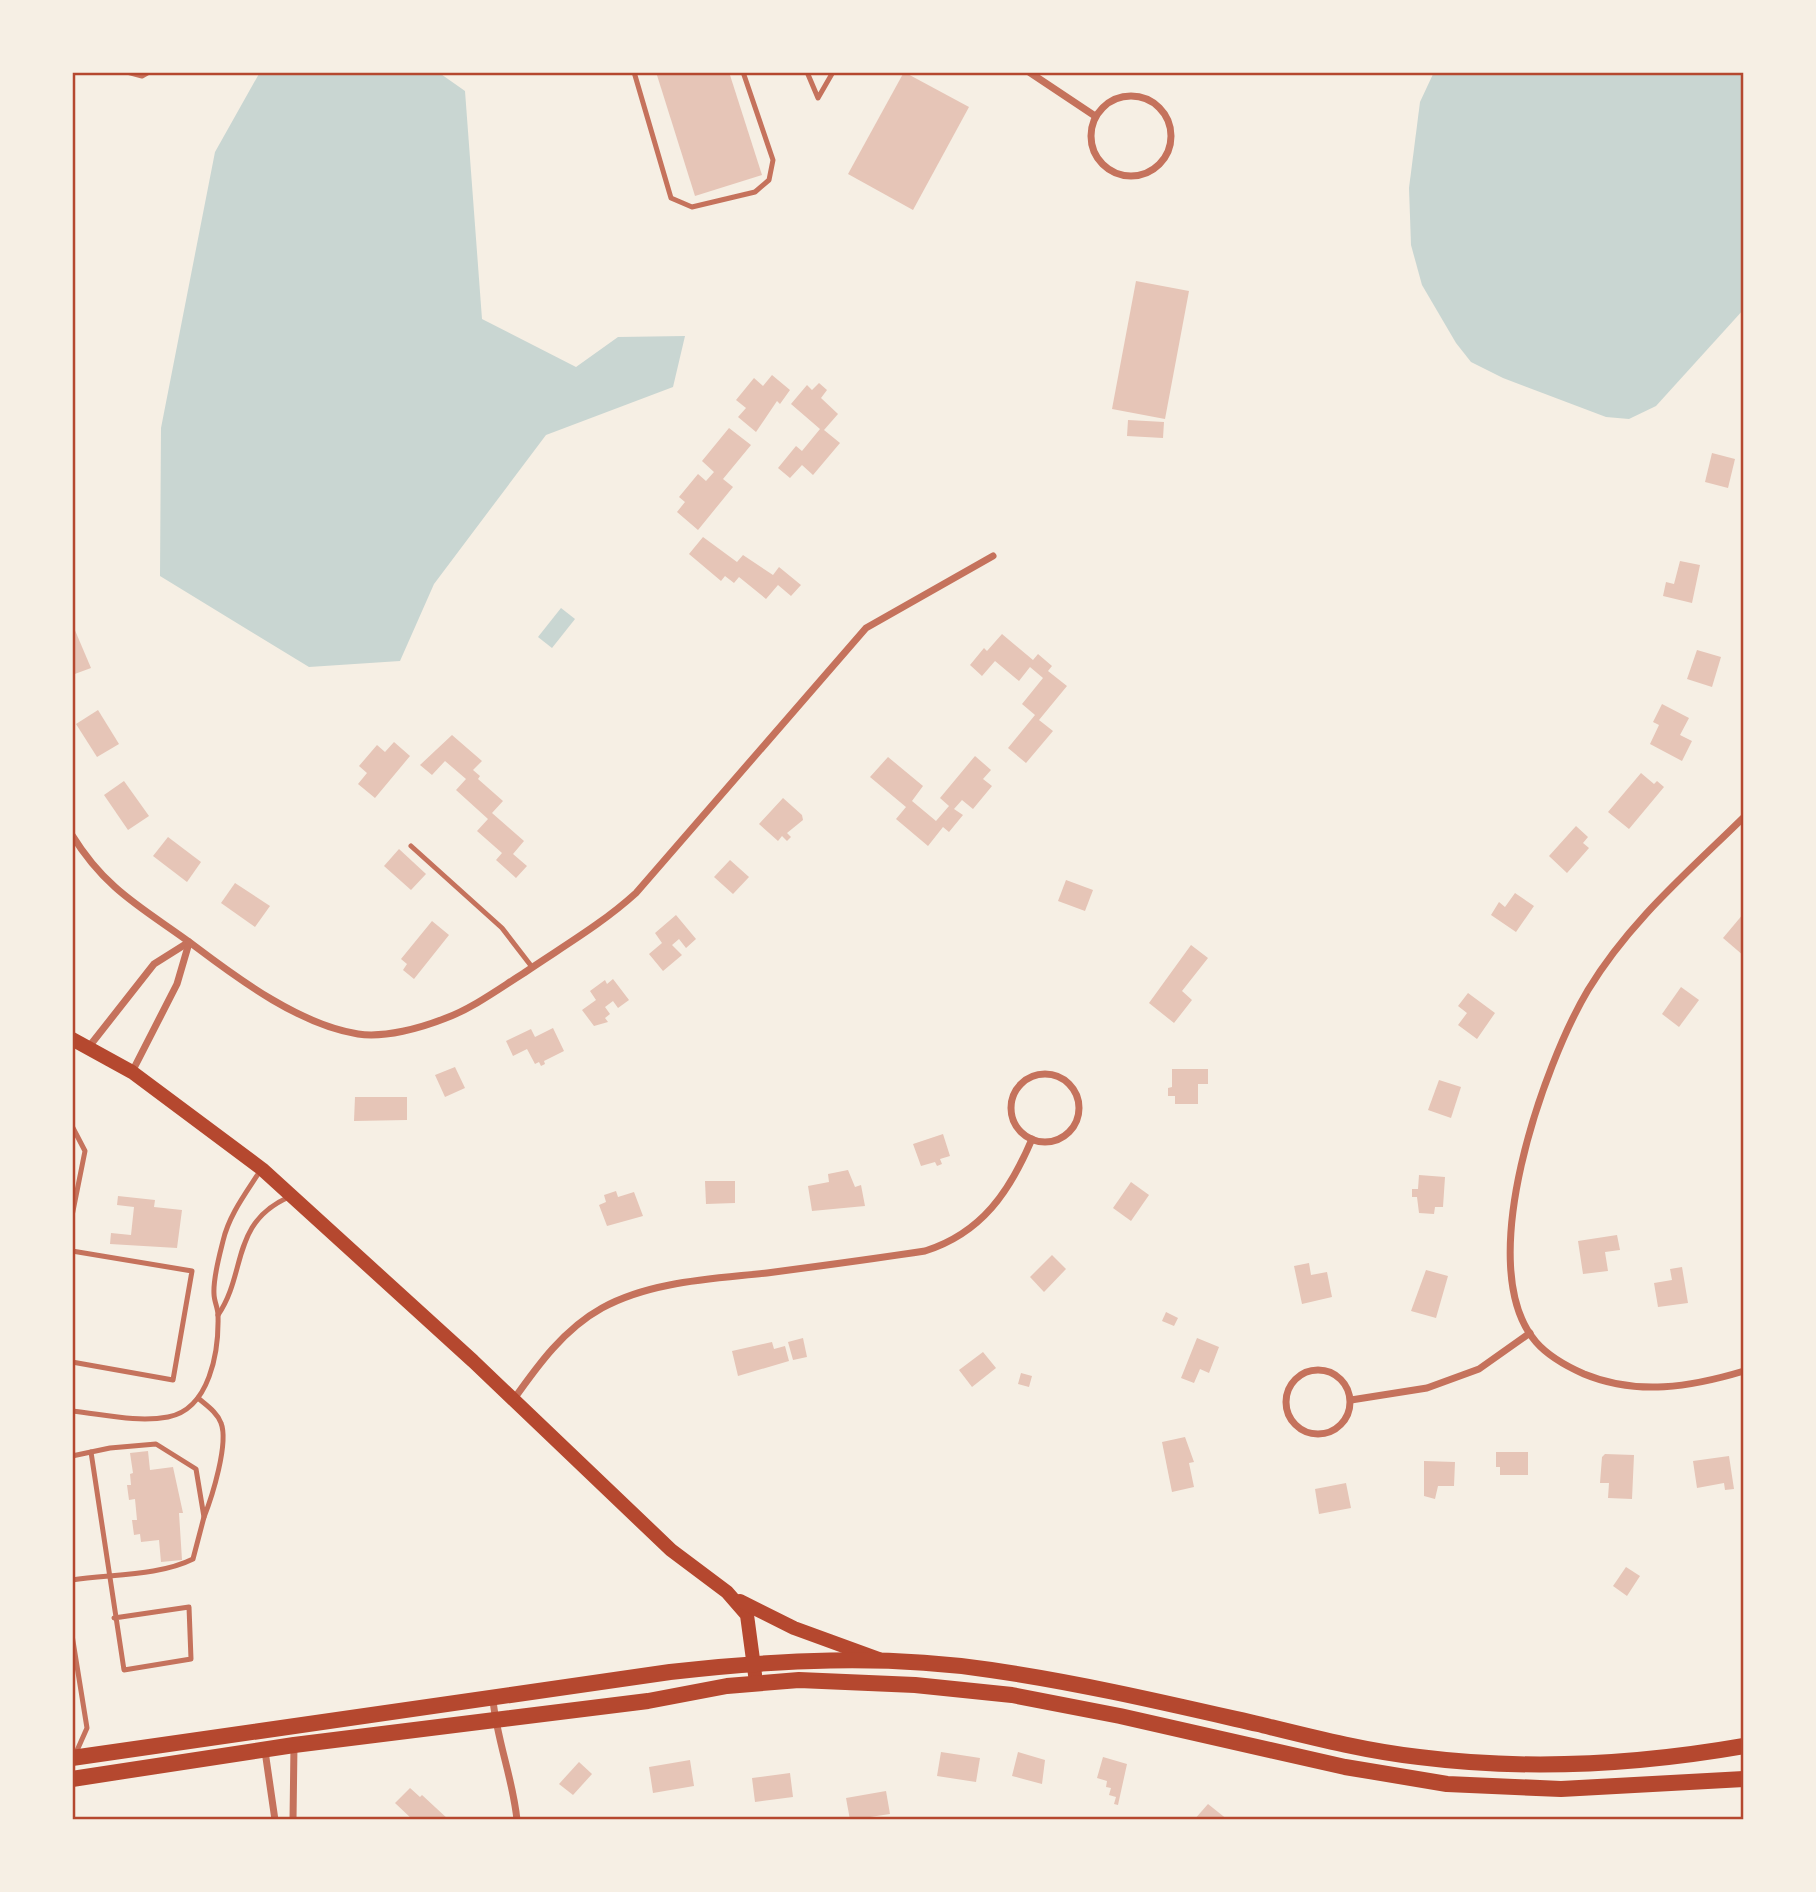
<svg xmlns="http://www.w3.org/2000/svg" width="1816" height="1892" viewBox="0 0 1816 1892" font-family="Commissioner,sans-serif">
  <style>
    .water { fill: #c9d6d2 }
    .building { fill: #e6c5b7 }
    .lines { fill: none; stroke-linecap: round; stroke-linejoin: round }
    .service { stroke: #c5725c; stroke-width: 5 }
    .minor { stroke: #c5725c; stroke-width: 7 }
    .secondary { stroke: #b5482f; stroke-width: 14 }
    .trunk { stroke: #b5482f; stroke-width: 16 }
    .neatline { fill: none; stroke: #b5482f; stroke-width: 2.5 }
  </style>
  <rect width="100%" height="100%" fill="#f6efe4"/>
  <g class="water">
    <polygon points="260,72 438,72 465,91 482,319 576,367 618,337 685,336 673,387 546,435 434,584 400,661 309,667 160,576 161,428 215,152"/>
    <polygon points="1434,72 1744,72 1744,309 1656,406 1629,419 1606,417 1503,378 1471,362 1456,343 1422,285 1411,245 1409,188 1420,102"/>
    <polygon points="561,608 575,619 552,648 538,637"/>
  </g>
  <g class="building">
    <polygon points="656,72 729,72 762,175 695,196"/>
    <polygon points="904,72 969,107 913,210 848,174"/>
    <polygon points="1136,281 1189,291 1165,419 1112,409"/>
    <polygon points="772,375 790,390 780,404 777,401 756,432 738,417 746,408 736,400 754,378 763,386"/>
    <polygon points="819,383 827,390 821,398 838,414 824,430 840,443 813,475 802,465 790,478 778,468 796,446 802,451 820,429 791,404 807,385 812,390"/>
    <polygon points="1128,420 1164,422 1163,438 1127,436"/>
    <polygon points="729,428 751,445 723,479 733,487 698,530 677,512 685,502 679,497 698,474 706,481 714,472 702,461"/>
    <polygon points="1712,453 1735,459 1728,488 1705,482"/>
    <polygon points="703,537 737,562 743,555 773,575 779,567 801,585 791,596 778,585 766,599 739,577 734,583 725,576 721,581 689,554"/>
    <polygon points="1680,561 1700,565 1692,603 1663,596 1666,582 1674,584"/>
    <polygon points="74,628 91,668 72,675 72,629"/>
    <polygon points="1002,634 1033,660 1038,654 1052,666 1048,671 1067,686 1039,720 1053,731 1026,763 1008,748 1035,715 1022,704 1043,678 1030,667 1019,681 995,661 982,676 970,665 984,648 987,651"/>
    <polygon points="1697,650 1721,657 1712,687 1687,679"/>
    <polygon points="1662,704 1689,718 1680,735 1692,741 1682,761 1650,744 1659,725 1653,722"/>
    <polygon points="98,710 119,744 97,757 76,724"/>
    <polygon points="452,735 482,761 473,770 480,776 478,779 503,801 492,813 524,841 513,854 527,866 516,878 496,860 502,853 477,831 488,819 456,790 466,779 445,761 432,775 420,765"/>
    <polygon points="394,742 410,756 375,798 358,784 367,773 359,766 377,745 385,752"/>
    <polygon points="975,756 991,770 983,779 992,786 973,809 962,800 954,809 963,815 949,832 943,827 928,846 896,819 906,807 870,777 888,757 923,786 912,801 936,821 949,806 940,798"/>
    <polygon points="1641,773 1654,784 1657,781 1664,787 1629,829 1608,812"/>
    <polygon points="124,781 149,816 128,830 104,795"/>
    <polygon points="783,798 802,815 803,820 787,833 791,837 787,841 782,836 778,841 759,824"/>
    <polygon points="1576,826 1588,837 1583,843 1589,848 1567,873 1549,856"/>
    <polygon points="168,837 201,862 187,882 153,856"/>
    <polygon points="399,849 426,874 411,890 384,866"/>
    <polygon points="730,860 749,877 733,894 714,877"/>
    <polygon points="1066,880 1093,890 1085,911 1058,901"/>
    <polygon points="235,883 270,906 255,927 221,903"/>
    <polygon points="1515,893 1534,906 1516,932 1491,915 1499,902 1505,907"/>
    <polygon points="1744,913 1744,956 1723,938"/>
    <polygon points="676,915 696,939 686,948 679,939 672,945 682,955 663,971 649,954 662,943 655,933"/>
    <polygon points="432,921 449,935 414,979 403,970 407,964 401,959"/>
    <polygon points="1191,945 1208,958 1182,991 1192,1000 1174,1023 1149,1003"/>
    <polygon points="613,979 629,1000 618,1008 613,1001 605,1007 610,1014 605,1018 608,1022 594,1026 582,1010 596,1000 590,991 605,980 607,984"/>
    <polygon points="1681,987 1699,1000 1679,1027 1662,1014"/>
    <polygon points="1468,993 1495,1013 1477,1039 1458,1025 1467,1013 1458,1006"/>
    <polygon points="553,1028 564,1051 544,1061 545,1064 541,1066 539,1062 535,1064 527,1049 513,1056 506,1041 531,1029 535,1037"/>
    <polygon points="455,1067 465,1088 445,1097 435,1075"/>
    <polygon points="1172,1069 1208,1069 1208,1084 1198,1084 1198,1104 1175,1104 1175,1096 1168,1096 1168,1088 1172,1087"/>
    <polygon points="1439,1080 1461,1087 1451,1118 1428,1110"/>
    <polygon points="355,1097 407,1097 407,1120 354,1121"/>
    <polygon points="943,1134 950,1156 940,1159 942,1164 937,1166 935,1162 921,1166 913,1144"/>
    <polygon points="848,1170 855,1187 861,1185 865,1206 812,1211 808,1186 829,1182 828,1174"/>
    <polygon points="1419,1175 1445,1177 1443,1207 1435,1207 1434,1214 1419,1213 1417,1197 1412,1197 1412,1189 1418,1189"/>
    <polygon points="705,1181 735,1181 735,1203 706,1204"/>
    <polygon points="1131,1182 1149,1195 1131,1221 1113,1208"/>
    <polygon points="616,1191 618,1197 634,1192 643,1216 607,1226 599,1205 606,1202 604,1195"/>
    <polygon points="118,1196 155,1200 154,1207 182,1210 177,1248 110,1244 111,1233 131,1235 134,1207 117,1205"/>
    <polygon points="1617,1235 1620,1250 1605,1252 1608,1271 1583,1274 1578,1241"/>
    <polygon points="1052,1255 1066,1269 1044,1292 1030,1277"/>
    <polygon points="1309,1263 1311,1275 1327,1272 1332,1297 1302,1304 1294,1266"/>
    <polygon points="1682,1267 1688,1303 1658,1307 1654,1283 1672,1280 1670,1269"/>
    <polygon points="1426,1270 1448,1276 1436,1318 1411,1311"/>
    <polygon points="1166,1312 1178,1318 1174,1326 1162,1321"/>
    <polygon points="803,1338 807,1357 793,1360 788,1342"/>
    <polygon points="1197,1338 1219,1347 1209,1373 1200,1369 1194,1383 1181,1378"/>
    <polygon points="772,1342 774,1349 785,1346 789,1361 738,1376 732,1351"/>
    <polygon points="983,1352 996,1368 972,1387 959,1370"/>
    <polygon points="1021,1373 1032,1376 1029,1387 1018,1384"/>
    <polygon points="1185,1437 1194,1462 1189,1463 1194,1487 1172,1492 1162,1442"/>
    <polygon points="148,1451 150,1470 173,1467 183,1513 179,1513 182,1560 161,1562 159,1540 141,1542 140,1534 134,1535 132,1520 137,1520 135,1499 129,1500 127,1485 131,1485 130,1474 133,1473 130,1453"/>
    <polygon points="1496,1452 1528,1452 1528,1475 1500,1475 1500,1467 1496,1467"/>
    <polygon points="1605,1454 1634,1455 1632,1499 1608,1498 1609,1483 1600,1483 1602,1457"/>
    <polygon points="1729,1456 1734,1489 1725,1490 1724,1483 1697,1488 1693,1461"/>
    <polygon points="1424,1461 1455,1462 1454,1486 1438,1486 1435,1499 1424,1496"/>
    <polygon points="1346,1483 1351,1508 1319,1514 1315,1489"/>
    <polygon points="1626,1567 1640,1576 1627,1596 1613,1586"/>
    <polygon points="941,1752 980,1758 976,1782 937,1776"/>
    <polygon points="1018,1752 1045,1760 1042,1784 1012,1776"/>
    <polygon points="1103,1757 1127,1764 1118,1805 1114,1804 1116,1797 1109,1795 1111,1788 1106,1787 1107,1781 1097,1778"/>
    <polygon points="690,1760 694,1786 653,1793 649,1767"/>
    <polygon points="579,1762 592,1774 573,1795 559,1784"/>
    <polygon points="790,1773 793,1797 755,1802 752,1778"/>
    <polygon points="410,1788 420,1797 422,1795 449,1820 413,1820 395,1803"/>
    <polygon points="886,1791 890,1814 850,1820 846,1798"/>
    <polygon points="1208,1804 1228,1820 1194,1820"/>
  </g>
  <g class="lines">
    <g class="service">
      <polyline points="127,72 142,76 149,72"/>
      <polyline points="634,72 671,198 692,207 755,192 769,180 773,160 743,72"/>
      <polyline points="807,72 818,98 833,72"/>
      <polyline points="411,846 502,928 532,967"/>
      <polyline points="72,1126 85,1151 72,1216"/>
      <polyline points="72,1251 192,1271 173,1380 72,1362"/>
      <path d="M218,1315C247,1273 230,1223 289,1197"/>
      <path d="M198,1398C206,1405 217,1412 221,1423C229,1443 212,1497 204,1517"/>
      <path d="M72,1411C102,1414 137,1423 168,1417C210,1409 219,1351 218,1315C218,1308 214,1301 214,1294C213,1278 219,1257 223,1241C229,1215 246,1193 260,1171"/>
      <polyline points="91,1452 124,1670 191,1659 189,1607 114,1618"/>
      <path d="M72,1456L110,1448L156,1444L196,1469L204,1517L193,1559C159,1576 111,1574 72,1580"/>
      <polyline points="72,1635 87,1728 75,1755"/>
    </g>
    <g class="minor">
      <polyline points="1029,72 1095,116"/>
      <circle cx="1131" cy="136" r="40"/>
      <path d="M1744,817C1688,872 1629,922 1588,990C1544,1064 1471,1267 1536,1342C1549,1357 1566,1366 1584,1374C1637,1396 1691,1387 1744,1371"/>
      <path d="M72,835C107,892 145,909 196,947C241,981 301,1025 358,1034C385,1038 421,1028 446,1018C473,1008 500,988 524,973C562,947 602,924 636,893L866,628L993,556"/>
      <polyline points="88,1048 154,964 189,942"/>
      <polyline points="132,1072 177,984 189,943"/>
      <circle cx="1045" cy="1108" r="34"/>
      <circle cx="1318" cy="1402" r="32"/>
      <path d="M514,1399C538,1365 564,1329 602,1308C651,1281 713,1279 767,1273C820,1266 873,1259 925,1251C982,1233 1010,1191 1032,1139"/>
      <polyline points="1351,1400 1427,1388 1479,1369 1530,1333"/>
      <path d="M493,1700C497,1741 513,1779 517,1820"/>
      <polyline points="265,1751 275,1820"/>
      <polyline points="293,1820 294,1745"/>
    </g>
    <g class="secondary">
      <polyline points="72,1039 132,1072 262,1169 473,1361 671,1550 727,1592 747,1615 756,1682"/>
      <polyline points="740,1601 794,1628 879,1659"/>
    </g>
    <g class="trunk">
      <path d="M72,1758L670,1672C777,1660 884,1654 991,1670C1081,1683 1170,1704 1258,1724C1311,1737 1365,1751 1419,1757C1529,1771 1635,1765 1744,1746"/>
      <polyline points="72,1779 294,1745 648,1701 727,1686 799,1680 915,1685 1012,1695 1120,1716 1345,1767 1447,1784 1561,1789 1744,1779"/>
    </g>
  </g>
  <rect width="1816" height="1892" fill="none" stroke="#f6efe4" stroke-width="147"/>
  <rect x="74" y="74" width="1668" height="1744" class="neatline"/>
</svg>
